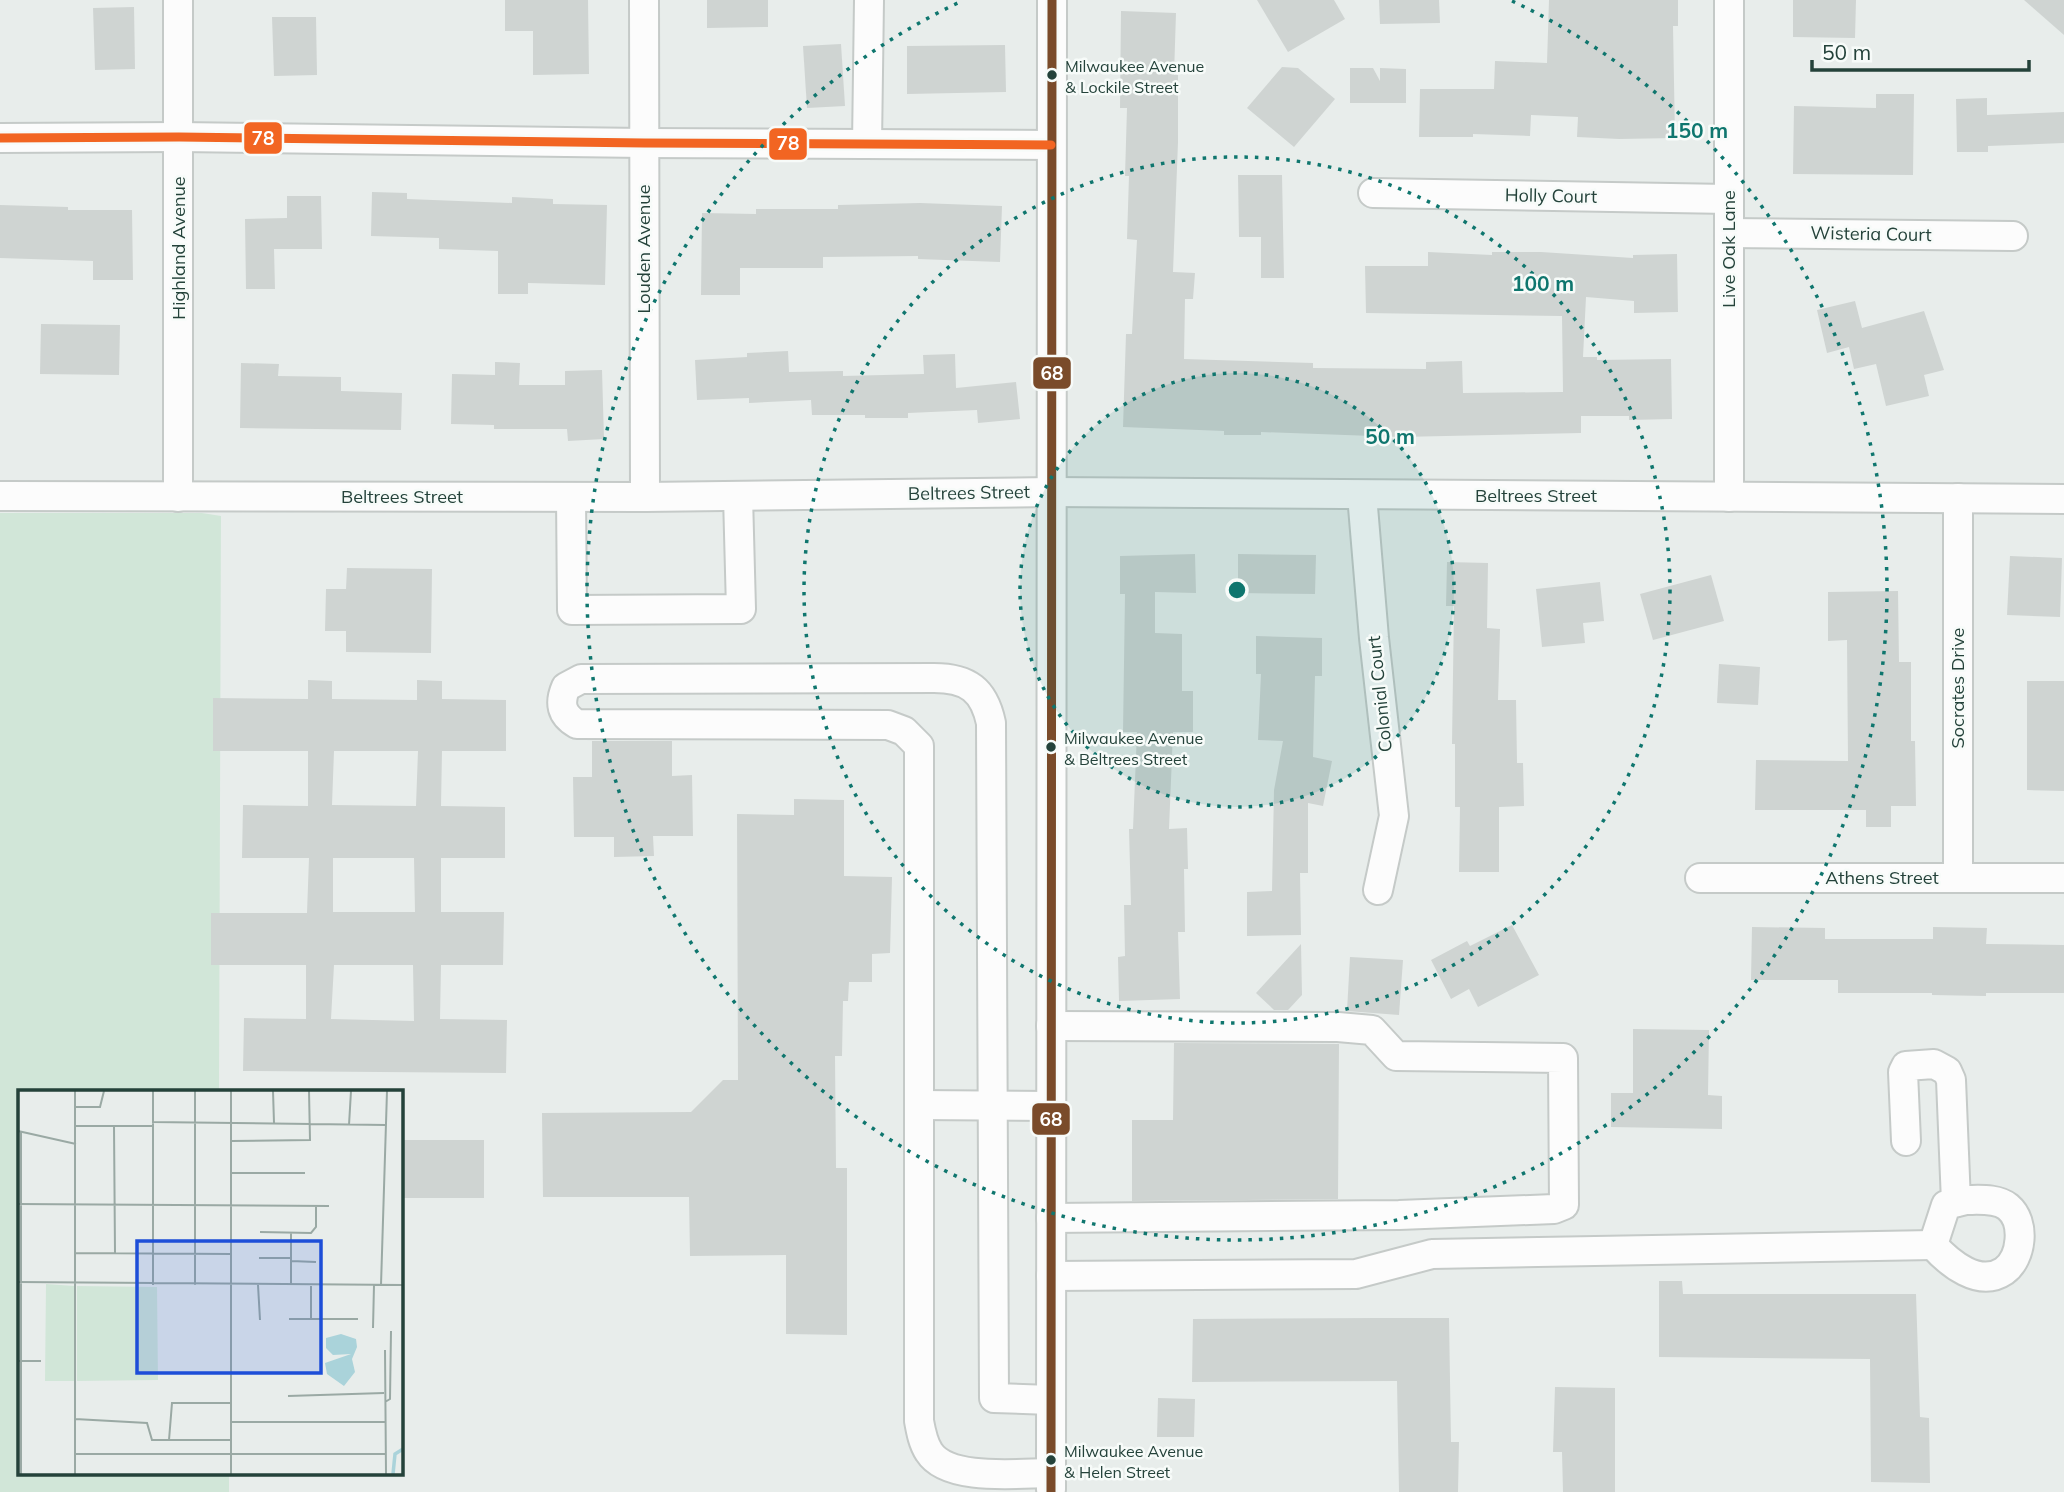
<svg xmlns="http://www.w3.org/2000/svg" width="2064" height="1492" viewBox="0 0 2064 1492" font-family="Mulish,sans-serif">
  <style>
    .green { fill: #d1e6d8 }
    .building { fill: #cfd4d2; fill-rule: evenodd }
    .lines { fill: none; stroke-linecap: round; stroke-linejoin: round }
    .minor-casing { stroke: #c5cac8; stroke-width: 32 }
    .minor { stroke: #fcfcfc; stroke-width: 28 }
    .bus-1-casing { stroke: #f7fbf9; stroke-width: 14 }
    .bus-2-casing { stroke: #f7fbf9; stroke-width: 14 }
    .bus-1 { stroke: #7a4b2a; stroke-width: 9 }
    .bus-2 { stroke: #f26522; stroke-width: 9 }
    .ring { fill: none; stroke: #0f766e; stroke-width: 3.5; stroke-dasharray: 3.5 7 }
    .bus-dot { fill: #24423a; stroke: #f7fbf9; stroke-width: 2.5 }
    .labels { text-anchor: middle; stroke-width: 5; stroke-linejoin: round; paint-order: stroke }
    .bus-label { font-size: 16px; fill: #24423a; stroke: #f7fbf9; text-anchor: start }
    .street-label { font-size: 18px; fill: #24423a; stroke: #f7fbf9 }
    .inset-river { fill: none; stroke: #aad3da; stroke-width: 3.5 }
    .inset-road { fill: none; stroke: #9aa9a4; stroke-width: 2 }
    .view { fill: #1d4ed8; fill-opacity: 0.15; stroke: #1d4ed8; stroke-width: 3.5 }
    .inset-edge { fill: none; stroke: #24423a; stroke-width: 3.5 }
    .centre { fill: #0f766e; stroke: #f7fbf9; stroke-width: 3.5 }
    .ring-label { font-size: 21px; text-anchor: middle; font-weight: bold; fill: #0f766e; stroke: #f7fbf9; stroke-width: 5; stroke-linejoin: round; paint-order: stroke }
    .line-badge { stroke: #f7fbf9; stroke-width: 2.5 }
    .badge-label { font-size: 19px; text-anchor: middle; font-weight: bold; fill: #fff }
  </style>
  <rect width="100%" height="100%" fill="#e8edeb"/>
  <polygon class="green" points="0,513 202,513 221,516 219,1091 19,1091 19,1473 229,1473 229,1492 0,1492"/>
  <g class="building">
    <polygon points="505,0 588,0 589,74 533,75 533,31 505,31"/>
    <polygon points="707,0 768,0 768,27 707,28"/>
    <polygon points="1257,0 1334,0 1345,19 1288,52"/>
    <polygon points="1379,0 1439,0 1440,23 1380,24"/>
    <polygon points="1549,0 1678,0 1678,26 1673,26 1675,138 1619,139 1577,137 1578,117 1531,115 1530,136 1473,134 1473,137 1419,137 1420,89 1494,89 1495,61 1547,63"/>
    <polygon points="1793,0 1856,0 1855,38 1793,37"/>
    <polygon points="2024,0 2064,0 2064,35"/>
    <polygon points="134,7 135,69 95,70 93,8"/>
    <polygon points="1121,11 1176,13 1174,75 1178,75 1178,142 1173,272 1195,273 1193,299 1185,299 1184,359 1313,363 1313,368 1426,369 1426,362 1462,361 1463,393 1563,392 1562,316 1366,313 1365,266 1428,266 1428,252 1492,255 1492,252 1541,252 1633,258 1633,255 1677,254 1678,312 1634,313 1634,301 1586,297 1583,357 1597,357 1597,360 1671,359 1672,419 1629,420 1629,416 1581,416 1581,433 1400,437 1261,432 1261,435 1224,435 1224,431 1123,427 1126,334 1132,334 1137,240 1127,239 1129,176 1125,176 1127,108 1120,108"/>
    <polygon points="272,17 316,17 317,75 274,76"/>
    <polygon points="841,44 845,106 807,108 803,46"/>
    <polygon points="1005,45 1006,92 907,94 907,46"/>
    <polygon points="1282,67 1298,68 1335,99 1294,147 1247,108"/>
    <polygon points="1350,68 1373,68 1380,81 1380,68 1406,69 1406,103 1350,103"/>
    <polygon points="1876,94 1914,94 1913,175 1793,174 1794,106 1876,108"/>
    <polygon points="1987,98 1987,115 2064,112 2064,143 1988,146 1988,152 1957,152 1956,99"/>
    <polygon points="1238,175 1282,175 1284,278 1261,278 1261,237 1239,237"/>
    <polygon points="372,192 407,193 407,199 512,203 512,197 553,199 553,204 607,205 605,285 528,283 528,294 498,294 498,251 439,249 439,238 371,236"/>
    <polygon points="287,196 321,196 322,249 274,249 275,289 246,289 245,219 287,218"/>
    <polygon points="920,203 1002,206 1000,262 918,259 918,256 823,257 823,268 740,268 740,295 701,295 702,213 756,214 756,209 838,209 838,205"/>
    <polygon points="0,205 68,207 68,210 132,210 133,280 93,280 93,261 0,258"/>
    <polygon points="1855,301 1862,328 1924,311 1944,370 1924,375 1929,396 1886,406 1876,364 1854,369 1849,347 1827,353 1817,310"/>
    <polygon points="41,324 120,325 119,375 40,374"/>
    <polygon points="788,351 789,372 843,371 843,376 924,374 923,355 955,354 956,388 1016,382 1020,419 978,423 977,410 908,413 908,418 865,418 865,415 812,415 811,400 749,403 749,398 697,400 695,360 747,357 747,353"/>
    <polygon points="495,362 520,363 519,385 565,385 565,371 602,370 604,439 568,441 567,429 494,429 494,425 451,424 452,374 495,375"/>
    <polygon points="241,363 279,364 278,376 341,377 341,391 402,393 401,430 240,428"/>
    <polygon points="1195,554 1196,593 1155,592 1155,633 1182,634 1182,691 1193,691 1193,732 1173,732 1169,829 1187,828 1188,869 1184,869 1185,932 1178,932 1180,999 1119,1001 1118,957 1125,956 1124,905 1131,905 1129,829 1133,829 1137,732 1123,732 1125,594 1120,594 1120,556"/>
    <polygon points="1238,554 1316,555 1315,594 1238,593"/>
    <polygon points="2010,556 2062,558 2060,617 2007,615"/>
    <polygon points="1447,562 1488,563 1487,628 1500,629 1498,700 1516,700 1517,763 1523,763 1524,806 1499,807 1499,872 1459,872 1460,807 1455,807 1455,744 1452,744 1454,606 1446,606"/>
    <polygon points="347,568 432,569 431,653 346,652 346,631 325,631 326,589 346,589"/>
    <polygon points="1711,575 1724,621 1653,640 1640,594"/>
    <polygon points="1600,582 1604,621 1583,623 1585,643 1542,647 1536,589"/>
    <polygon points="1898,591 1899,662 1911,662 1911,741 1915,741 1916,806 1891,806 1891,827 1866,827 1866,810 1755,810 1756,760 1848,761 1847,640 1828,641 1828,592"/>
    <polygon points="1256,636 1322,638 1322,676 1315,676 1313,757 1332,761 1323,806 1308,803 1308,873 1300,873 1301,935 1247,936 1247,892 1272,891 1274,790 1283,741 1258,740 1261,674 1256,674"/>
    <polygon points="1719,664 1760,667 1758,705 1717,703"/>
    <path d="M308,680L332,681V699L417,700V680L442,681V699L506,700V751H442L441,806L505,807V858H441V912H504L503,965H441L440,1019L507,1020L506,1073L243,1071L244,1018L306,1019V965H211V913H307L309,858H242L243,805L308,806V751H213V698L308,699ZM334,751H418L416,806L332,805ZM333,858H414L415,912H333ZM334,965H413L414,1021L331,1019Z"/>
    <polygon points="2027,681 2064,681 2064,791 2027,790"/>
    <polygon points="592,741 672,741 672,776 692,775 693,836 653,836 654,856 614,857 614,837 574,837 573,777 592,777"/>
    <polygon points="794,799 844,800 844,876 892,877 890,953 872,954 872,982 849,982 848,1001 843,1001 842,1056 835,1056 836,1168 847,1168 847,1335 786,1334 786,1255 690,1256 689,1197 543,1197 542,1113 691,1112 723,1080 738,1080 737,814 794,815"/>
    <polygon points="1512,925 1539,975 1478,1007 1469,989 1451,999 1431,960 1467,941 1470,946"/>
    <polygon points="1752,927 1825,928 1825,939 1933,939 1933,927 1987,928 1986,944 2064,945 2064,993 1986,993 1986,996 1932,995 1932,993 1838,993 1838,980 1751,980"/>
    <polygon points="1301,944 1302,995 1288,1010 1274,1010 1256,993"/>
    <polygon points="1350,957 1403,960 1399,1015 1347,1011"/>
    <polygon points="1633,1029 1709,1030 1708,1095 1722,1096 1722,1129 1611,1127 1611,1093 1633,1093"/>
    <polygon points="1174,1043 1339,1044 1338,1199 1132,1201 1132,1120 1173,1120"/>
    <rect x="401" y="1140" width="83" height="58"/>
    <polygon points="1659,1281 1682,1281 1683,1294 1916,1294 1920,1417 1929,1418 1930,1483 1871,1482 1870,1359 1659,1357"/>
    <polygon points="1378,1318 1449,1318 1451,1442 1459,1442 1458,1492 1399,1492 1397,1381 1192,1382 1193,1319"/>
    <polygon points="1555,1387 1615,1388 1615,1492 1563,1492 1562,1452 1553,1452"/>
    <polygon points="1158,1398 1195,1399 1194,1437 1157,1437"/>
  </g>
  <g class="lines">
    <defs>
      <g id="minor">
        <polyline points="644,0 645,497"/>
        <polyline points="1729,0 1729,497"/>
        <polyline points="0,138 179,137 644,143 1051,145"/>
        <polyline points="867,144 869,0"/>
        <polyline points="1373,193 1729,199"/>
        <polyline points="1729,233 2013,236"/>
        <polyline points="1362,495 1374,638 1394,816 1378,890"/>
        <polyline points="0,496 645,497 1051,492 2064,499"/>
        <polyline points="178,497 178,0"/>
        <polyline points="571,497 572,610 741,609 738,496"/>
        <polyline points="1958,498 1958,878"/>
        <polyline points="1700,878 2064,878"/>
        <polyline points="1051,1026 1338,1027 1372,1030 1396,1056 1563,1058 1564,1205 1554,1209 1399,1215 1051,1218"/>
        <polyline points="919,1105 1051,1106"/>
        <polyline points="1906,1141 1903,1072 1906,1066 1934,1064 1947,1071 1951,1080 1956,1202"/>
        <path d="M1966,1200C1979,1200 1997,1198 2008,1207C2026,1222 2022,1258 2004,1271C1979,1288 1949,1263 1933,1245L1946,1205Z"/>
        <polyline points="1051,1276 1356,1274 1432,1254 1933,1245"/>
        <path d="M1051,1400L994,1398L991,723C984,690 968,678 934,678L581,679L566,687C559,703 561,715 577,724L888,725L904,731L919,746V1421C921,1432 923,1443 929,1452C948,1482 1020,1473 1051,1473"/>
        <polyline points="1051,1489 1052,0"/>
      </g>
    </defs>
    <use href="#minor" class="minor-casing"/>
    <use href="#minor" class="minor"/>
    <defs>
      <polyline id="bus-1" points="1051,1492 1052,0"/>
      <polyline id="bus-2" points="0,138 179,137 644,143 1051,145"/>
    </defs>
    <use href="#bus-1" class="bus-1-casing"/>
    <use href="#bus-2" class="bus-2-casing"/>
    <use href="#bus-1" class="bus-1"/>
    <use href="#bus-2" class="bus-2"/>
  </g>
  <circle cx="1237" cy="590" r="217" fill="#0f766e" fill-opacity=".12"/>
  <g class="ring">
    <circle cx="1237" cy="590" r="217"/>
    <circle cx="1237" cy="590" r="433"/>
    <path d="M1512 1A650 650 0 1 1 962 1"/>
  </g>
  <g class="bus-dot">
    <circle cx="1052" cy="75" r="6"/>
    <circle cx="1051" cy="747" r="6"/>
    <circle cx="1051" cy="1460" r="6"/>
  </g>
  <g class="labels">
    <g class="bus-label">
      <text x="1065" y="72">Milwaukee Avenue<tspan x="1065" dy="21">&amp; Lockile Street</tspan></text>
      <text x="1064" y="744">Milwaukee Avenue<tspan x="1064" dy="21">&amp; Beltrees Street</tspan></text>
      <text x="1064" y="1457">Milwaukee Avenue<tspan x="1064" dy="21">&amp; Helen Street</tspan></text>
    </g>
    <g class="street-label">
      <text transform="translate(1551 196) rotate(1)" y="6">Holly Court</text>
      <text transform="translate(1871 234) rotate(1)" y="6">Wisteria Court</text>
      <text transform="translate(179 248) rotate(-90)" y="6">Highland Avenue</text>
      <text transform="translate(644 249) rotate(-90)" y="6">Louden Avenue</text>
      <text transform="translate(1729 249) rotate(-90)" y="6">Live Oak Lane</text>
      <text transform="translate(969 493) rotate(-1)" y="6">Beltrees Street</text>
      <text x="1536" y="502">Beltrees Street</text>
      <text x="402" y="503">Beltrees Street</text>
      <text transform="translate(1958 688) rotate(-90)" y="6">Socrates Drive</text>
      <text transform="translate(1380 694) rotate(-96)" y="6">Colonial Court</text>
      <text x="1882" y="884">Athens Street</text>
    </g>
  </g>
  <g transform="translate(18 1090)">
    <rect width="385" height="385" fill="#e8edeb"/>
    <path d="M28,194L56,196V291H27ZM59,196L139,197L140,290L59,291Z" fill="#d1e6d8"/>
    <path d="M323,244L338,249L339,257L334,269L337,282L326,296L309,284L307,273L333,264L315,265L308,258V248Z" fill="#aad3da"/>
    <path class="inset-river" d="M375,384L377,364L385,359"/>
    <path class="inset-road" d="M57,1V384M255,1L256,33M57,17H82L86,1M134,32L368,35M331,35L333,1M58,36H134M96,36L97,163M0,41L58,54M213,51L292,50L291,1M213,83H287M0,114L311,116M242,142L293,143L298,137V116M273,142V195M57,163L213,164M241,168H273M273,171L298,172M0,192L385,195M135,195V1M177,195V1M240,195L242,230M363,195L369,1M293,196V229M271,229H340M355,238L356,195M367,260L368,384M0,271H23M270,306L366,303M367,312L372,309L373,241M57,329L129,333L134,350H212M213,332H368M151,350L154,313H213M57,364H368M3,384V42M213,384V1"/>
    <path class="view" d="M119,151H303V283H119Z"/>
    <rect width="385" height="385" class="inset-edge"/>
  </g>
  <circle cx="1237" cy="590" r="10" class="centre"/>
  <g class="ring-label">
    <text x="1697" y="138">150 m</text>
    <text x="1543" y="291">100 m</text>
    <text x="1390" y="444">50 m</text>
  </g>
  <g class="line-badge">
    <rect x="243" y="121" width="40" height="34" rx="7" fill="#f26522"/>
    <rect x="768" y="127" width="40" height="34" rx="7" fill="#f26522"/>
    <rect x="1032" y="356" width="40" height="34" rx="7" fill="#7a4b2a"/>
    <rect x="1031" y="1102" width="40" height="34" rx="7" fill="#7a4b2a"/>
  </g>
  <g class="badge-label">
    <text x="263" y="145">78</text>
    <text x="788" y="150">78</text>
    <text x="1052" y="380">68</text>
    <text x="1051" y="1126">68</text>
  </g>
  <path d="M1812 60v10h217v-10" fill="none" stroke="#24423a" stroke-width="3.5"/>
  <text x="1822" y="60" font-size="21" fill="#24423a" stroke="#f7fbf9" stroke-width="5" paint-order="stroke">50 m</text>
</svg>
